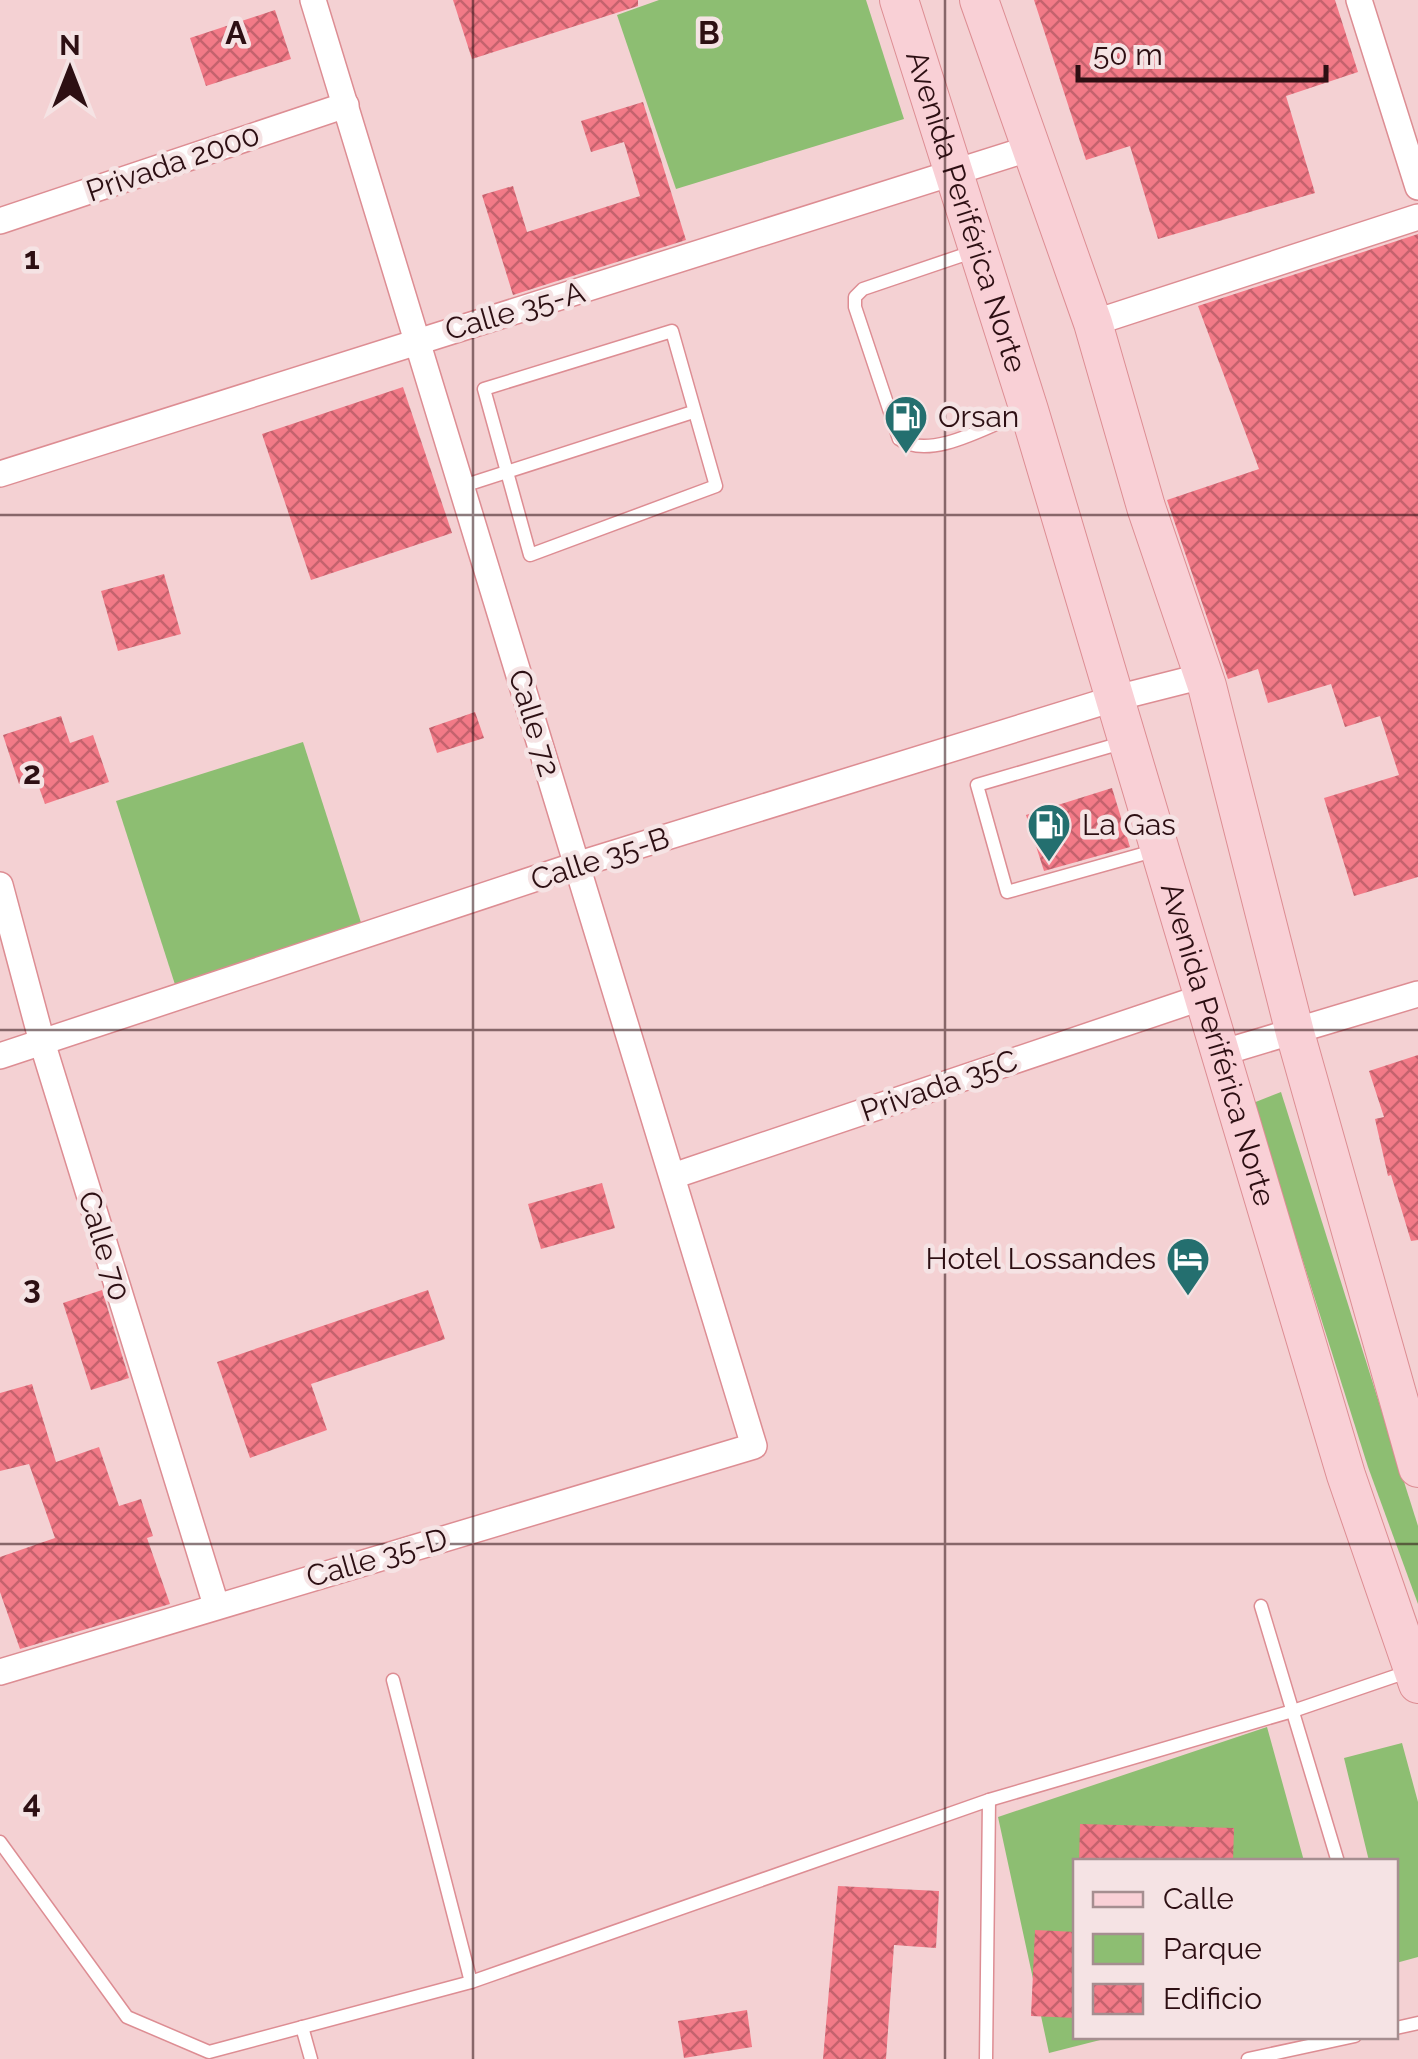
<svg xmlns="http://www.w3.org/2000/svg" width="1418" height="2059" viewBox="0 0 1418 2059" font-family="Raleway,sans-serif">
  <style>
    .green { fill: #8dbe72 }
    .building { fill: url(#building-cross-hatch) }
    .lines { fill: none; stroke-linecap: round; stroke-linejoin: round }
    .lane-casing { stroke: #dd8d93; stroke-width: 15 }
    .street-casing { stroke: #dd8d93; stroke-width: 28 }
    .secondary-casing { stroke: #dd8d93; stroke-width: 40 }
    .lane { stroke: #fff; stroke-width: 12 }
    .street { stroke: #fff; stroke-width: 25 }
    .secondary { stroke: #f9d0d6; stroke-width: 38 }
    .grid { fill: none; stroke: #2d0f13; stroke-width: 2.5; stroke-opacity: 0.55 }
    .labels { text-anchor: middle; stroke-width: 9; stroke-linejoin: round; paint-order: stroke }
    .street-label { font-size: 30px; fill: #2d0f13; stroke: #f5e3e4 }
    .poi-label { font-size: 30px; fill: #2d0f13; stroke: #f5e3e4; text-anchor: start }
    .grid-label { font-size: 32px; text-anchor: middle; font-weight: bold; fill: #2d0f13; stroke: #f5e3e4; stroke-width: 9; stroke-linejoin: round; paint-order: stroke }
  </style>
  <defs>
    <pattern id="building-cross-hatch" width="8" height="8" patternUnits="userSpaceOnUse" patternTransform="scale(2.5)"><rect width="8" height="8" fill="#f27a87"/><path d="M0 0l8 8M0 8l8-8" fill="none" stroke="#c4626d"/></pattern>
  </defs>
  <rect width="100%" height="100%" fill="#f4d1d3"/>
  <g class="green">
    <polygon points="659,0 866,0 904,119 676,189 617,15"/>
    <polygon points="303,742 366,938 179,997 116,801"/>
    <polygon points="1281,1092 1418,1526 1418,1604 1368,1467 1253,1103"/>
    <polygon points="1267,1727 1304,1861 1076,1862 1076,2036 1112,2037 1049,2053 998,1817"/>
    <polygon points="1402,1743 1418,1802 1418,1957 1396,1963 1396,1862 1369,1861 1344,1758"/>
  </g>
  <g class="building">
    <polygon points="453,0 638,0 638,6 472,59"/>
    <polygon points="1034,0 1335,0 1358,72 1286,96 1315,193 1158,239 1130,146 1086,160"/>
    <polygon points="275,10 291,59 206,86 190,38"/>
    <polygon points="643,102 686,240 513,295 482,195 513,186 527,232 640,196 624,142 591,152 581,121"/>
    <polygon points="1418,234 1418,877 1354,896 1324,798 1399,775 1380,716 1345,727 1331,684 1268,703 1258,669 1228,679 1167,500 1259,469 1198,306"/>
    <polygon points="403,387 452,533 311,580 262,434"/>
    <polygon points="164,574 181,634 118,651 101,591"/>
    <polygon points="475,712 484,738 437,753 429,728"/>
    <polygon points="61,716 70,743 93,735 109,782 45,804 36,779 19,784 3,735"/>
    <polygon points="1112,788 1130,847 1044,871 1026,815"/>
    <polygon points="1418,1055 1418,1240 1411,1241 1391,1175 1388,1176 1375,1119 1384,1117 1369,1071"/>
    <polygon points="602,1183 615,1228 541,1249 528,1204"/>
    <polygon points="102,1290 129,1378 91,1390 63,1303"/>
    <polygon points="428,1290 445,1339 311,1384 327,1430 250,1458 217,1362"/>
    <polygon points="32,1384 56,1462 99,1447 119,1506 141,1499 153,1536 147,1538 170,1604 20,1649 0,1592 0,1557 55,1538 29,1464 0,1471 0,1393"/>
    <polygon points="1080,1824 1234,1828 1233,1862 1079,1862"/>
    <polygon points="838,1886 939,1891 936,1948 894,1945 886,2059 823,2059"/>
    <polygon points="1035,1930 1076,1932 1076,2018 1031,2016"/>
    <polygon points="747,2010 752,2047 684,2058 678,2021"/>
  </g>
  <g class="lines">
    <defs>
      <g id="lane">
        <path d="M975,251L863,289L855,297V307L899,439C931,462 993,423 1026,411"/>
        <polygon points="672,331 716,486 530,555 484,389"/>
        <polyline points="463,486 693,412"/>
        <polyline points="1125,742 977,785 1007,892 1157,850"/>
        <polyline points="1261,1606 1338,1862"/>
        <polyline points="393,1680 471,1982"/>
        <polyline points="0,1842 127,2017 209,2052 471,1982 989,1800 1296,1710 1410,1671"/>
        <polyline points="302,2027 311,2059"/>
        <polyline points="1396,2028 1418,2023"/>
        <polyline points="986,2059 989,1800"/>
        <polyline points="1248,2059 1355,2036"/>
      </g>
      <g id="street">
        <polyline points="1359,0 1418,187"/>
        <polyline points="0,221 346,105"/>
        <polyline points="1093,323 1418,217"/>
        <polyline points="0,474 1031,148"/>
        <polyline points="0,885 42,1042 216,1605"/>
        <polyline points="1221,1053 1418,994"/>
        <polyline points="0,1056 576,865 1116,698 1203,676"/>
        <polyline points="673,1176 1206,996"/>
        <polyline points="0,1672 754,1446 313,0"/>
      </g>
      <g id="secondary">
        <path id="s1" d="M899,0L1029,410L1346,1475L1418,1684"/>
        <polyline points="979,0 1093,323 1146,507 1207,686 1295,1033 1418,1468"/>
      </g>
    </defs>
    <use href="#lane" class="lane-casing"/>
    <use href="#street" class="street-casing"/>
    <use href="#secondary" class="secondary-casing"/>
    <use href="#lane" class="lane"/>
    <use href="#street" class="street"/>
    <use href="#secondary" class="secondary"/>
  </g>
  <path class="grid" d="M473,0V2059M945,0V2059M0,515H1418M0,1030H1418M0,1544H1418"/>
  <defs>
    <symbol id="fuel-pin" viewBox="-11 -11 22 30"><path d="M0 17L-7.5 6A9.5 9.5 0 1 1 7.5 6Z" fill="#246f6f" stroke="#f5e3e4"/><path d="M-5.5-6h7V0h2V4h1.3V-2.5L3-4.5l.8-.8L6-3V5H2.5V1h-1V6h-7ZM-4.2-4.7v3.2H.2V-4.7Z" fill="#fff"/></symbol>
    <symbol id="hotel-pin" viewBox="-11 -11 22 30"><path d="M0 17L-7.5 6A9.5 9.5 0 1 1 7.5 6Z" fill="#246f6f" stroke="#f5e3e4"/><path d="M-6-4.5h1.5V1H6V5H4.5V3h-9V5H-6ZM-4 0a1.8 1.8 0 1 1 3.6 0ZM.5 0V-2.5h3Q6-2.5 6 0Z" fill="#fff"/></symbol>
  </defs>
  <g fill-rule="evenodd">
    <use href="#fuel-pin" x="881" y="392" width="50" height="68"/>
    <use href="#fuel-pin" x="1024" y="800" width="50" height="68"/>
    <use href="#hotel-pin" x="1163" y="1234" width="50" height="68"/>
  </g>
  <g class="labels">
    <g class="street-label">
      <text transform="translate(173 163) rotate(-19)" y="10">Privada 2000</text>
      <text dy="10" stroke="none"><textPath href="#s1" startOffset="222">Avenida Periférica Norte</textPath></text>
      <text transform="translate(515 311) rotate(-16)" y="10">Calle 35-A</text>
      <text transform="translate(534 723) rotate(73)" y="10">Calle 72</text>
      <text transform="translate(600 859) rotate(-18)" y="10">Calle 35-B</text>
      <text dy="10" stroke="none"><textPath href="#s1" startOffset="1092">Avenida Periférica Norte</textPath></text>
      <text transform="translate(939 1086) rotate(-19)" y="10">Privada 35C</text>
      <text transform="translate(104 1246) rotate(73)" y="10">Calle 70</text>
      <text transform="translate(377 1558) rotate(-16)" y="10">Calle 35-D</text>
    </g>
    <g class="poi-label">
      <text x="938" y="427">Orsan</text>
      <text x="1082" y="835">La Gas</text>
      <text x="1156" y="1269" text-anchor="end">Hotel Lossandes</text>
    </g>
  </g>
  <g class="grid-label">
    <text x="236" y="44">A</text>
    <text x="709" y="44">B</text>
    <text x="32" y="269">1</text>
    <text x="32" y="784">2</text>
    <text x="32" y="1298">3</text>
    <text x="32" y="1813">4</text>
  </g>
  <rect x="1073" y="1859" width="325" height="180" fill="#f5e3e4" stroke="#a58e90" stroke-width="2.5"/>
  <rect x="1093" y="1892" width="50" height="15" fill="#f9d0d6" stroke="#a58e90" stroke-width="2.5"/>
  <text x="1163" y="1909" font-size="30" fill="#2d0f13">Calle</text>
  <rect x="1093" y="1934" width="50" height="30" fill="#8dbe72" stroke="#a58e90" stroke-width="2.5"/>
  <text x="1163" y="1959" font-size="30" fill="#2d0f13">Parque</text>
  <rect x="1093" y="1984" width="50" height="30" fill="url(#building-cross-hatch)" stroke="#a58e90" stroke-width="2.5"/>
  <text x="1163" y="2009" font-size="30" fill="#2d0f13">Edificio</text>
  <g transform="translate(70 70)" stroke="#f5e3e4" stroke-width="8" paint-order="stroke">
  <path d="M0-8L18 38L0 25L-18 38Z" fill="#2d0f13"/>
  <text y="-15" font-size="28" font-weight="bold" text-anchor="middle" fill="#2d0f13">N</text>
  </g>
  <path d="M1078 65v15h248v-15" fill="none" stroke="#2d0f13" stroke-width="5"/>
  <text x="1093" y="65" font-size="30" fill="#2d0f13" stroke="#f5e3e4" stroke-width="8" paint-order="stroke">50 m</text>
</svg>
